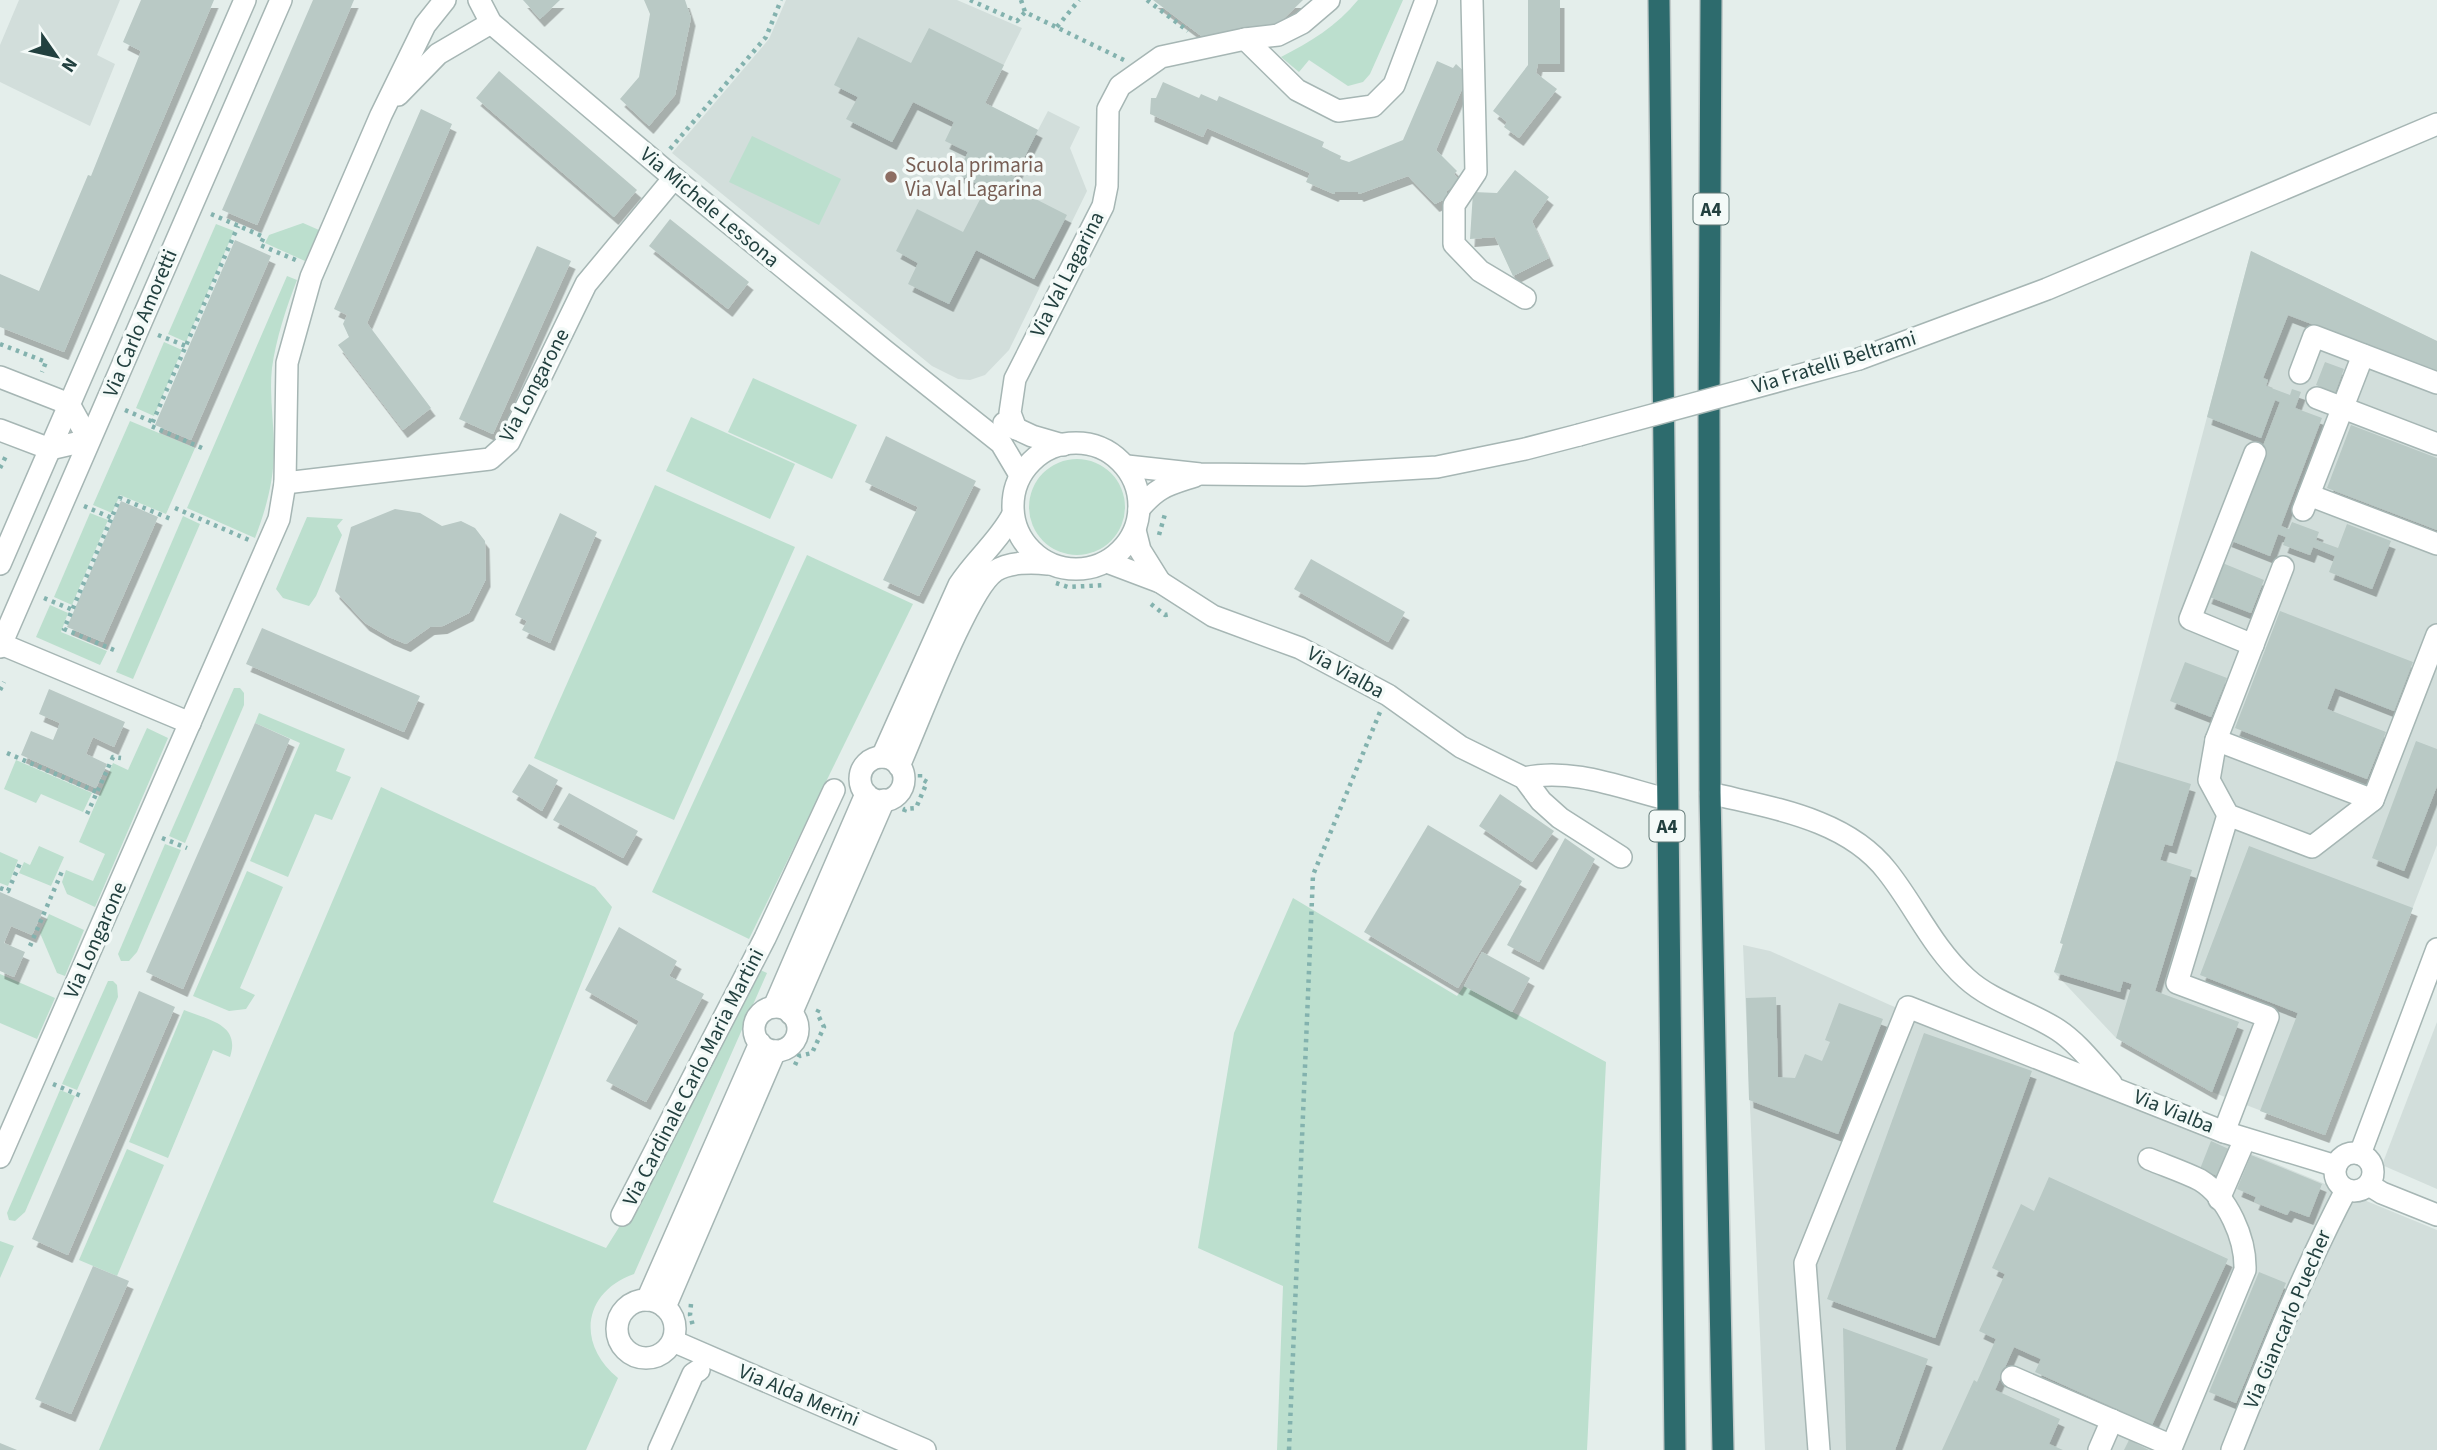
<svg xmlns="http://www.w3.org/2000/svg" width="2437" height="1450" viewBox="0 0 2437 1450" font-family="'Source Sans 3',sans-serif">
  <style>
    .built { fill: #d2dedb }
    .green { fill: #bcdfce }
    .building { fill: #b9c9c5; filter: url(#shadow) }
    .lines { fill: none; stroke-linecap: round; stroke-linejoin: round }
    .minor-casing { stroke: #a6b6b4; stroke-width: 24 }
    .highway-casing { stroke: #c1cac9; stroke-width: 24 }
    .path { stroke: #83b2ae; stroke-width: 4.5; stroke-dasharray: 3.5 5; stroke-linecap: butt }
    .minor { stroke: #fff; stroke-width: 21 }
    .highway { stroke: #2d6b6d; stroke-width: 21 }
    .minor-bridge-casing { stroke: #a6b6b4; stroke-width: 24; stroke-linecap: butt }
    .minor-bridge { stroke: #fff; stroke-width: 21 }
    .education-dot { fill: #8d6e63; stroke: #f4faf8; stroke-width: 2.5 }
    .labels { text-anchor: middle; stroke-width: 7; stroke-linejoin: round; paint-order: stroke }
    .shield { fill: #f4faf8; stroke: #617876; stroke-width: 2 }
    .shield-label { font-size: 19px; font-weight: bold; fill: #22403f }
    .education-label { font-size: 21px; fill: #785e54; stroke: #f4faf8; text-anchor: start }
    .street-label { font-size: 21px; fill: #22403f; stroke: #f4faf8 }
  </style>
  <defs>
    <filter id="shadow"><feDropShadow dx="4.5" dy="8" stdDeviation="0" flood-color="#0004"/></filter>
  </defs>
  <rect width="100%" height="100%" fill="#e4eeeb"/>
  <g class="built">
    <polygon points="19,0 120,0 97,55 115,64 90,126 0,82 0,45"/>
    <polygon points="786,0 957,0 1022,28 985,103 1038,130 1048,111 1080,127 1070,148 1087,191 1009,350 985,375 970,380 958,379 932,366 672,153 769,39"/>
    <polygon points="2251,251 2437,341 2437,845 2325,1135 2212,1092 2116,1038 2054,972 2063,944 2060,943 2116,761"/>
    <polygon points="1743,945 1770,951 1890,1005 2437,1230 2437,1450 1765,1450"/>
    <polygon points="2437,1022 2437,1189 2382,1165"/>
  </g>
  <g class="green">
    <path d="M1358,0H1403L1370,74L1363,82L1348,86L1309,60L1299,72L1281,57C1310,42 1337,26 1358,0Z"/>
    <polygon points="752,136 841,179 819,225 729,182"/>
    <polygon points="303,223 319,230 305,261 265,243 269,235"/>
    <polygon points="216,224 234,231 186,342 168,334"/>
    <path d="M287,276L297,280C286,308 276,339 272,368C269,395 274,422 274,449C274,481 266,509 255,538L187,508Z"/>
    <polygon points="164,342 182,350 154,416 136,408"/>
    <polygon points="753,378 857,425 832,479 728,432"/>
    <polygon points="691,417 795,464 770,519 666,471"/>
    <polygon points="130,421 195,448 166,514 120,495 112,513 93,505"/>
    <circle cx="1077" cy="507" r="48"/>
    <polygon points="655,485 795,547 674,820 534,758"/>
    <polygon points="90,513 108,520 72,605 54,597"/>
    <polygon points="183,516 200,524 133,679 116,672"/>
    <polygon points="307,517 343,519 337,526 342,535 316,596 309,606 283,598 276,589"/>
    <polygon points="807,555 913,604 749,939 652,892"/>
    <polygon points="50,605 68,613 61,632 107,651 100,665 36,637"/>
    <polygon points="234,688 240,688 244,693 244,705 185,843 169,836"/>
    <polygon points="259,713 345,749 336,771 351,777 332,820 315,814 288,877 250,861 300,743 255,723"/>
    <polygon points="147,728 168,738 95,907 67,894 62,882 66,870 93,881 105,854 79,842 113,763 128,770"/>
    <polygon points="16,760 92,793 83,812 41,794 36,803 4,789"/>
    <path d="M381,787L595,887L612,907L493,1202L606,1248L662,1159L756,968L767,973L634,1274C583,1292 576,1344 618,1378L586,1450H99Z"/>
    <polygon points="165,844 181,850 137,952 129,961 121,961 118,954"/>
    <polygon points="39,846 64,857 51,886 19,873 24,862 30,865"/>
    <polygon points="0,852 18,860 8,886 0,883"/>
    <polygon points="247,871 283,887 240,988 255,995 246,1009 229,1011 193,996"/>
    <polygon points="1293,898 1457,996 1464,986 1606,1062 1587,1450 1277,1450 1283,1286 1198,1248 1234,1033"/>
    <polygon points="49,914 84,930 65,976 57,973 40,933"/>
    <polygon points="0,974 55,998 37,1039 0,1023"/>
    <polygon points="108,981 113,981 117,985 118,997 77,1090 62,1084"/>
    <path d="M184,1010C208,1020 241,1024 230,1057L213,1050L168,1158L129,1142Z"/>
    <polygon points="60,1090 75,1096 25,1212 15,1221 9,1220 7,1213"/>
    <polygon points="127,1149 164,1165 117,1276 79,1260"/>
    <polygon points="0,1241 14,1246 0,1278"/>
  </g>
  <g class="building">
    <polygon points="141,0 214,0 64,352 0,327 0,274 39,291 88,175 91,176 141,51 123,42"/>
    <polygon points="313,0 354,0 257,225 222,210"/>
    <polygon points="523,0 560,0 540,19"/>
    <polygon points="644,0 685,0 691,18 675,95 649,126 620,99 639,77 650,14"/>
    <polygon points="1153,0 1303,0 1276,26 1204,38"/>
    <polygon points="1528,0 1560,0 1560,64 1538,64 1536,73 1557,89 1519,138 1504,127 1507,122 1493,111 1528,65"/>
    <polygon points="929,28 1004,65 985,103 1038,130 1010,186 1067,215 1034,279 976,250 949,304 908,284 918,263 896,251 917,209 963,232 986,188 957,174 968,152 945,141 954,122 913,102 892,142 846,119 858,97 834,85 858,37 911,63"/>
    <polygon points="1437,61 1453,68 1456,64 1468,75 1436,150 1457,171 1454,174 1459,180 1446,192 1449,197 1435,204 1408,176 1359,194 1358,192 1335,192 1334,194 1306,182 1310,173 1207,128 1203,137 1150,114 1151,98 1156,98 1163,82 1199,98 1201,94 1217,101 1219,96 1324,142 1322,147 1341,156 1340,159 1349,162 1403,140"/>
    <polygon points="499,71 637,190 614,217 476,98"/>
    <polygon points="421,109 452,124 367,323 431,408 403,430 338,345 349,337 343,324 347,315 334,309"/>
    <polygon points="1515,170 1549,197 1532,221 1549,258 1513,276 1495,237 1470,239 1473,192 1497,193"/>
    <polygon points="670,219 749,282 728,309 649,246"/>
    <polygon points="235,240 271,256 191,440 155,425"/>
    <polygon points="537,246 571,261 493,434 459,419"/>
    <polygon points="2251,251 2437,341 2437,372 2288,315 2263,378 2268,380 2266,386 2290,395 2292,389 2301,392 2295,408 2322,418 2281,526 2289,529 2292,522 2319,532 2316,540 2338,548 2347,524 2391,541 2372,589 2329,572 2335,556 2313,547 2310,555 2283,545 2286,537 2278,534 2270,556 2227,539 2280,402 2275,400 2261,438 2207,417"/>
    <polygon points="2325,362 2344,369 2335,393 2316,385"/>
    <polygon points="2351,425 2437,458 2437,530 2327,488"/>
    <polygon points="886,436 976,481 919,596 883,580 918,507 865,482"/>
    <polygon points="121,501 158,517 103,642 67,627"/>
    <polygon points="395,509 420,513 442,526 461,521 475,528 485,541 486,579 469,613 443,626 430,627 406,644 389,637 365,623 335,591 351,527"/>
    <polygon points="560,513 597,532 550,643 522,630 527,621 515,615"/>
    <polygon points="1311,559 1405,612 1388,642 1294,589"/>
    <polygon points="2220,562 2264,580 2251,613 2207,596"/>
    <polygon points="2280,611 2413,662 2394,711 2335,688 2327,709 2386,732 2367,779 2235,728"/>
    <polygon points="262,628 420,696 404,732 246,664"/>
    <polygon points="2185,662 2227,678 2211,717 2170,701"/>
    <polygon points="49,689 125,722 114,747 93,737 86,754 107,764 96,788 21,755 31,731 53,740 60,723 39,714"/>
    <polygon points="255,723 290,739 183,989 146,972"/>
    <polygon points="2416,741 2437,749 2437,786 2404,871 2372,858"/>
    <polygon points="2116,761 2191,784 2172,846 2165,844 2160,860 2192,870 2155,991 2239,1022 2212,1092 2116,1038 2132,984 2123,981 2120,992 2054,972 2063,944 2060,943"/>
    <polygon points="529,764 558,780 542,811 512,792"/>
    <polygon points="569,793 638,831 623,858 553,820"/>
    <polygon points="1500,794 1554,831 1532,862 1479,826"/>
    <polygon points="1428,825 1522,881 1458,988 1364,932"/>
    <polygon points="1565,838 1595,859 1539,962 1507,945"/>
    <polygon points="2249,846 2413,908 2325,1135 2260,1111 2298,1013 2200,975"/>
    <polygon points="0,892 43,911 32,935 11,926 4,943 25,952 14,977 0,971"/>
    <polygon points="619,927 677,961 669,976 704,994 646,1102 606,1081 639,1021 585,990"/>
    <polygon points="1482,952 1530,978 1512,1012 1464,986"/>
    <polygon points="139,991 175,1007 68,1255 32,1239"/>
    <polygon points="1776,997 1778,1077 1795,1078 1805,1054 1822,1061 1830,1042 1825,1040 1839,1003 1883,1019 1838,1134 1749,1100 1746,998"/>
    <polygon points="1924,1033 2032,1071 1935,1338 1827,1299"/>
    <polygon points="2211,1141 2231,1150 2220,1177 2200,1169"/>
    <polygon points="2251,1155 2322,1184 2309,1217 2290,1210 2287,1215 2254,1202 2256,1197 2237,1189"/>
    <polygon points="2049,1177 2228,1259 2152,1425 2035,1372 2041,1359 2014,1347 1995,1390 2060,1419 2049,1444 2063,1450 1942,1450 1974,1380 1977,1382 1996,1339 1979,1331 2005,1274 1992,1268 2021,1204 2034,1211"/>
    <polygon points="93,1266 129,1281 71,1414 35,1399"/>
    <polygon points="2259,1272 2286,1283 2236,1403 2209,1392"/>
    <polygon points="1843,1328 1928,1359 1895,1450 1846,1450"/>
    <polygon points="2129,1440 2149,1450 2124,1450"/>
    <polygon points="0,1443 17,1450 0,1450"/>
  </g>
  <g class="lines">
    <defs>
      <g id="minor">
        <polyline points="479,0 491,23 674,178 884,350 1001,443 1020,475"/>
        <polyline points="1472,0 1476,172 1454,205 1454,244 1480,271 1525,298"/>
        <polyline points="1245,39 1297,90 1338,111 1373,106 1394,85 1426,0"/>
        <polyline points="398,95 438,54 491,23"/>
        <polyline points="1859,359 2047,289 2437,124"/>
        <polyline points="2300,373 2314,336 2437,383"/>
        <polyline points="0,377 69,404 89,440"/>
        <polyline points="2317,398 2437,444"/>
        <polyline points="1004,423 1032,436 1063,445"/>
        <polyline points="1016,429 1010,413 1015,379 1103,206 1107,186 1108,109 1120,86 1161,57 1245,39 1278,35 1302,23 1329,0"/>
        <polyline points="0,430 50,449 89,440"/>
        <circle cx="1076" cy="506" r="63"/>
        <polyline points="1127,466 1200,474 1305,475 1437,467 1525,449 1579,435"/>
        <polyline points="285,483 490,459 509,442 586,284 674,178"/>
        <polyline points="2309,495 2437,544"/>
        <path d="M1139,509C1158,486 1168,485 1195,476"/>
        <polyline points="2303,510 2363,355"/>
        <polyline points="1135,530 1140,550 1160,582"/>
        <polyline points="1107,562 1160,582 1213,616 1300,648 1388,695 1461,747 1524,778 1541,801 1560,818 1621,857"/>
        <polyline points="0,564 245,0"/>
        <polyline points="2283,567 2216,740 2209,780 2228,815 2312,847 2373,800"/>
        <polyline points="1,644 190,723"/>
        <polyline points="2253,645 2190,619 2255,453"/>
        <polyline points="0,647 281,0"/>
        <polyline points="2216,740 2373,800 2437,635"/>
        <path d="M882,757L959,585C975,560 998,542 1012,516"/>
        <circle cx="882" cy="779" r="22"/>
        <path d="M899,766C916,729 967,590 995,571C1009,562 1032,562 1048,564"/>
        <path d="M1524,778C1570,767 1622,788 1666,799"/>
        <path d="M1710,793C1770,808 1846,818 1887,871C1915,906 1932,947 1966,978C1992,1002 2029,1011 2058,1030C2078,1043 2095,1066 2111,1083"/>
        <polyline points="774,1007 866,794"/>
        <circle cx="776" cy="1029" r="22"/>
        <polyline points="791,1014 884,800"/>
        <polyline points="2224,1132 2268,1017 2177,983 2228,815"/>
        <circle cx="2354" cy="1172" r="19"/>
        <polyline points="2360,1154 2437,949"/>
        <polyline points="0,1157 279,519 285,483 287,363 311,277 381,115 425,25 445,0"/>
        <polyline points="2369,1185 2382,1193 2437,1215"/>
        <polyline points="2219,1199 2245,1139"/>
        <polyline points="622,1215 765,938 834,790"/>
        <circle cx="646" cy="1329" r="29"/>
        <polyline points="647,1300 760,1043"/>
        <polyline points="665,1307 775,1051"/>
        <polyline points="673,1341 925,1450"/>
        <path d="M2012,1377L2172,1446L2245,1270C2246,1239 2228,1197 2200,1180C2184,1172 2166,1166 2149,1159"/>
        <polyline points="659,1450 693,1374 699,1370"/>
        <polyline points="1819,1450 1805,1263 1908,1007 2224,1132 2336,1166"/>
        <polyline points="2099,1450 2112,1420"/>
        <path d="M2232,1450C2267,1362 2302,1274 2346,1190"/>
      </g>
      <g id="highway">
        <polyline points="1659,0 1675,1450"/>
        <polyline points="1711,0 1709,418 1710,793 1723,1450"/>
      </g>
    </defs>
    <use href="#minor" class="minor-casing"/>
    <use href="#highway" class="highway-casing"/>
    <g class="path">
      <polyline points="970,0 1017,21 1025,12 1124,60"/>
      <polyline points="1021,0 1025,12"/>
      <polyline points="1147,0 1188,31"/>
      <polyline points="1057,27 1079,0"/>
      <polyline points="670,149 766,37 781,0"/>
      <polyline points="211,214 264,237 260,245 298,261"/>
      <polyline points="158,335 186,346"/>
      <polyline points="0,344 46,362 42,372"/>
      <polyline points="125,410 153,422"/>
      <polyline points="202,448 151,426 238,226"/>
      <polyline points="0,468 7,454"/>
      <polyline points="84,506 112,518"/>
      <polyline points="175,508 249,540"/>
      <polyline points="1159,535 1165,514"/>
      <polyline points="1056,583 1068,587 1106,585"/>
      <polyline points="44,598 73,610"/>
      <polyline points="1151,604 1165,615 1170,614"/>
      <polyline points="114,650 64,629 120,498 171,519"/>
      <polyline points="0,690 4,682"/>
      <polyline points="7,753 97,792"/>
      <polyline points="904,812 905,809 916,808 927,782 920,778 920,773"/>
      <polyline points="87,814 113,757 121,758"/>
      <polyline points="162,838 187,848"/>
      <polyline points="0,888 8,891 21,861"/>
      <polyline points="30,946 63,869"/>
      <polyline points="795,1065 799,1056 812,1053 824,1027 817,1013 819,1009"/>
      <polyline points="53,1084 81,1096"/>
      <polyline points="691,1304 690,1315 693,1326"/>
      <polyline points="1289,1450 1313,875 1380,712"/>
    </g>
    <use href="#minor" class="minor"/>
    <use href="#highway" class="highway"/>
    <defs>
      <polyline id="minor-bridge" points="1579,435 1859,359"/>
    </defs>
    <use href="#minor-bridge" class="minor-bridge-casing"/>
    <use href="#minor-bridge" class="minor-bridge"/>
  </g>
  <circle class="education-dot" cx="891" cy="177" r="7"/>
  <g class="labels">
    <g class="shield">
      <rect x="1693.5" y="193.5" width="35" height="31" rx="5"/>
      <rect x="1649.5" y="810.5" width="35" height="31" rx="5"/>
    </g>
    <g class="shield-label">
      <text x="1711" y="216">A4</text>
      <text x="1667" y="833">A4</text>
    </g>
    <g class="education-label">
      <text x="905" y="172">Scuola primaria<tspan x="905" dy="24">Via Val Lagarina</tspan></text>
    </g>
    <g class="street-label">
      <text transform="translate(710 207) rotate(40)" y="7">Via Michele Lessona</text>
      <text transform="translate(1067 274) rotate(-63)" y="7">Via Val Lagarina</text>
      <text transform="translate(140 323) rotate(-67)" y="7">Via Carlo Amoretti</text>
      <text transform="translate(1834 362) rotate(-17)" y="7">Via Fratelli Beltrami</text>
      <text transform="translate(534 385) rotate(-62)" y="7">Via Longarone</text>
      <text transform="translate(1346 672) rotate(29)" y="7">Via Vialba</text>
      <text transform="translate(95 940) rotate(-66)" y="7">Via Longarone</text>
      <text transform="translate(693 1077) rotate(-63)" y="7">Via Cardinale Carlo Maria Martini</text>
      <text transform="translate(2174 1111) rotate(22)" y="7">Via Vialba</text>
      <text transform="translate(2287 1319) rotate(-67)" y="7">Via Giancarlo Puecher</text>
      <text transform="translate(799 1395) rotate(23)" y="7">Via Alda Merini</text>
    </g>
  </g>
  <g transform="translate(56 56) rotate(124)" stroke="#f4faf8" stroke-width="5" paint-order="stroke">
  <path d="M0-5L12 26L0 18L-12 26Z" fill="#22403f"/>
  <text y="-10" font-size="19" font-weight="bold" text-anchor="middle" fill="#22403f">N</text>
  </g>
</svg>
